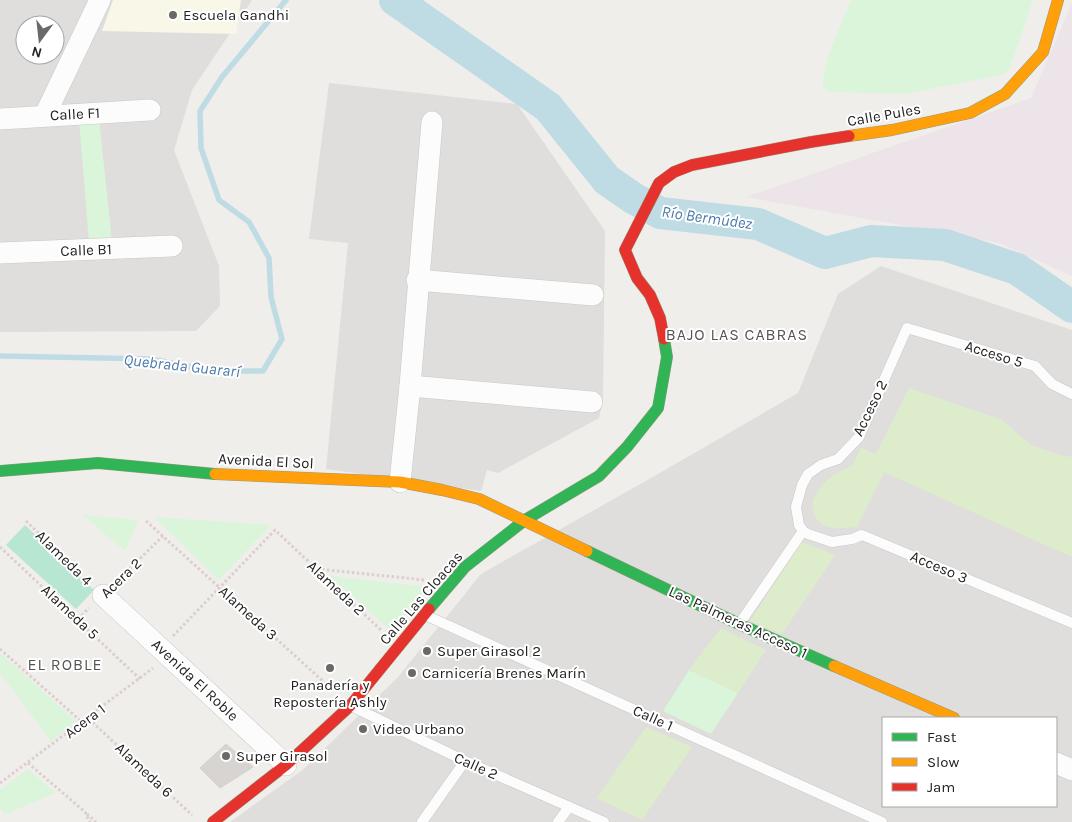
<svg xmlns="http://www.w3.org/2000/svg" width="1072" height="822" viewBox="0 0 1072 822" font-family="Karla,sans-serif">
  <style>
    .residential { fill: #dfdedc; fill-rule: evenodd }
    .industrial { fill: #ede4e9 }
    .education { fill: #f8f7e8 }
    .grass { fill: #ddeccb }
    .park { fill: #daf5da }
    .pitch { fill: #b7e6d2 }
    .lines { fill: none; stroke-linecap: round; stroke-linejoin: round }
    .stream { stroke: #bfdbe3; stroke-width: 5.5 }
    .river { stroke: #bfdbe3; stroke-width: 32 }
    .building { fill: #d7d4d2; stroke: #d3d0cc }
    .lane-casing { stroke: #c9c8c7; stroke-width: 11 }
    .street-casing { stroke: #c9c8c7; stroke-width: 22 }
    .fast-casing { stroke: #999a82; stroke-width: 12 }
    .slow-casing { stroke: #999a82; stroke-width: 12 }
    .jam-casing { stroke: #999a82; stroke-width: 12 }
    .path { stroke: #dccecd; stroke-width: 3; stroke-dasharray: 2.5 2.5; stroke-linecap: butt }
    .lane { stroke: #fdfcfc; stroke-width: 10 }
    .street { stroke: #fdfcfc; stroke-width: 21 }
    .fast { stroke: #30b455; stroke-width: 11 }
    .slow { stroke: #ff9f0a; stroke-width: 11 }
    .jam { stroke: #e5322d; stroke-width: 11 }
    .poi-dot { fill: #6a6968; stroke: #fff; stroke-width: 2 }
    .labels { text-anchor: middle; stroke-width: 4; stroke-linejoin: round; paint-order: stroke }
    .poi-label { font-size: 15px; fill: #222; stroke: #fff; text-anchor: start }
    .street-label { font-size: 15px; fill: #222; stroke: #fff }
    .water-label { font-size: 16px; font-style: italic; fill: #4a7aab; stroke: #fff }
    .neighbourhood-label { font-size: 16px; letter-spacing: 1px; fill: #555; stroke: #fff }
  </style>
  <rect width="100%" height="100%" fill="#f0eeeb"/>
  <g class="residential">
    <path d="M0,0H252L192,90L174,150L219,266L220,306L196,331L0,332ZM25,25H55V55H25Z"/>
    <polygon points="329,83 517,104 605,231 603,401 599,418 498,473 487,470 481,491 326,469 348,243 309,239"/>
    <path d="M881,266L1072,330V822H230L304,769L398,677L481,574L665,470L798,393L838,294ZM883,718H1056V806H883Z"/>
  </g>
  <polygon class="industrial" points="1072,3 1072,276 999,243 746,197 1031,98"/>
  <polygon class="education" points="113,0 241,0 236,34 102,31"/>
  <g class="grass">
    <path d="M909,388L1002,420L1031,445L1060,455L1072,457V557L884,472L857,527C841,528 824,532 815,516C806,499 825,480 838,472C842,470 849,468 852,465C856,461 858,453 861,448L876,454Z"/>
    <polygon points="802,542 835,555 782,634 750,621"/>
    <polygon points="721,628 766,650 738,693 689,670"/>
    <polygon points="646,727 692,747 642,820 597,798"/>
  </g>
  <g class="park">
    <path d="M851,0H1033L1009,70L1002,75L904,94L831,92L823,87C822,62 842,24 851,0Z"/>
    <polygon points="99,119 112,241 89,243 79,120"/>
    <polygon points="83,515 138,520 125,551"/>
    <polygon points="154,517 271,525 219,580"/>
    <polygon points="330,576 427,587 391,631"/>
    <polygon points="0,653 76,721 51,741 0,673"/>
    <polygon points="689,670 738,693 711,734 663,711"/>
    <polygon points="28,769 55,793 4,815 0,807 0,790"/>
  </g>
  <polygon class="pitch" points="25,525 94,590 76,609 6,545"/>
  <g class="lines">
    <polyline class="stream" points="0,356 151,359 212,371 263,371 282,339 271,297 269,258 249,222 219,200 201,148 200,111 222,77 286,0"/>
    <polyline class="river" points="395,0 548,107 607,180 633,198 660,213 758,224 825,253 871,241 945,245 1017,269 1072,307"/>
  </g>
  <polygon class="building" points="226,744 253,767 220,788 200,768"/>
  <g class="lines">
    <defs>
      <g id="lane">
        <polyline points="1072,394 1052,384 1035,366 907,328 859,437 838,459 821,465 808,474 802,485 796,507 799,525 803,531 808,534 832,542 852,539 862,535 1072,623"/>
        <polyline points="425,615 882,822"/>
        <polyline points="740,623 803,531"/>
        <polyline points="351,706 465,761 604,822"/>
        <polyline points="422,822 465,761"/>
        <polyline points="558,822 569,807"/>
      </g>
      <g id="street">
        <polyline points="45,115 100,0"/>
        <polyline points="0,119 150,110"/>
        <polyline points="0,253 172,246"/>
        <polyline points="417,280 593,295"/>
        <polyline points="410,386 592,402"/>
        <polyline points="400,482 410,386 432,122"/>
        <polyline points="103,595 286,765"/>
        <polyline points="1056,763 1072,770"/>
      </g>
      <g id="fast">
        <polyline points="0,471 98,463 215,474"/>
        <polyline points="587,551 739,624 834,666"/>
        <polyline points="429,609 465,567 525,520 599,476 627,447 658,408 667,357 664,339"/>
      </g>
      <g id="slow">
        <polyline points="849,136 892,130 970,113 1005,94 1043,52 1058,0"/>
        <polyline points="215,474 400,482 442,490 479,499 587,551"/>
        <polyline points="834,666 954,718"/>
      </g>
      <g id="jam">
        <polyline points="664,339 660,318 650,295 637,278 625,250 659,183 674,172 692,165 811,142 849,136"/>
        <polyline points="213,822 286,765 350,706 429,609"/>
      </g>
    </defs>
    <use href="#lane" class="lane-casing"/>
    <use href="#street" class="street-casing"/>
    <use href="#fast" class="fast-casing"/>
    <use href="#slow" class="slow-casing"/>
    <use href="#jam" class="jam-casing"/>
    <g class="path">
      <polyline points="26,521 90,583"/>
      <polyline points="146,521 335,692"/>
      <polyline points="0,547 140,679"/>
      <polyline points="317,569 425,580"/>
      <polyline points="115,583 163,536"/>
      <polyline points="78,619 89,608"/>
      <polyline points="173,636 275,530 382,631"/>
      <polyline points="0,649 83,723"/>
      <polyline points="89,719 192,815"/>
      <polyline points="28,763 85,812 90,822"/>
      <polyline points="0,783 153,668"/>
      <polyline points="87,814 96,822"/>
    </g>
    <use href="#lane" class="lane"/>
    <use href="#street" class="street"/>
    <use href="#fast" class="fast"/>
    <use href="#slow" class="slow"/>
    <use href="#jam" class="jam"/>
  </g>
  <g class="poi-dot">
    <circle cx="173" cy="15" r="5"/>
    <circle cx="427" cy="651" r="5"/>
    <circle cx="330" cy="668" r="5"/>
    <circle cx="412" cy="673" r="5"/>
    <circle cx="363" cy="729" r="5"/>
    <circle cx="226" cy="756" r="5"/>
  </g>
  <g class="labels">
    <g class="poi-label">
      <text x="183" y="20">Escuela Gandhi</text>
      <text x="437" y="656">Super Girasol 2</text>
      <text x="422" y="678">Carnicería Brenes Marín</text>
      <text x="330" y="690" text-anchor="middle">Panadería y<tspan x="330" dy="17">Repostería Ashly</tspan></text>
      <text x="373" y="734">Video Urbano</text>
      <text x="236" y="761">Super Girasol</text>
    </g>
    <g class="street-label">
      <text transform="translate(75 114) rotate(-3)" y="5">Calle F1</text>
      <text transform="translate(884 115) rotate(-10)" y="5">Calle Pules</text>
      <text transform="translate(86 250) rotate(-2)" y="5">Calle B1</text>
      <text transform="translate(994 354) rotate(17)" y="5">Acceso 5</text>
      <text transform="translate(870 408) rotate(-64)" y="5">Acceso 2</text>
      <text transform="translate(266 461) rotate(3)" y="5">Avenida El Sol</text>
      <text transform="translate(64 558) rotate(44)" y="5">Alameda 4</text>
      <text transform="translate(939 567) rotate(23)" y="5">Acceso 3</text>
      <text transform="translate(121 578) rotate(-44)" y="5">Acera 2</text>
      <text transform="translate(336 588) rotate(43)" y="5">Alameda 2</text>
      <text transform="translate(421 598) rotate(-49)" y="5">Calle Las Cloacas</text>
      <text transform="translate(70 612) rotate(43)" y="5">Alameda 5</text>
      <text transform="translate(248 613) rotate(42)" y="5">Alameda 3</text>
      <text transform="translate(738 622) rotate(25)" y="5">Las Palmeras Acceso 1</text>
      <text transform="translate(195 680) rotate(43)" y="5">Avenida El Roble</text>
      <text transform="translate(653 718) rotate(24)" y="5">Calle 1</text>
      <text transform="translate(85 721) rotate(-37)" y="5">Acera 1</text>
      <text transform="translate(476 766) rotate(24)" y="5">Calle 2</text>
      <text transform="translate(144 770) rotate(43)" y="5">Alameda 6</text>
    </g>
    <g class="water-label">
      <text transform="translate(707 217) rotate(8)" y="6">Río Bermúdez</text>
      <text transform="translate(182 365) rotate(6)" y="6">Quebrada Guararí</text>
    </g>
    <g class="neighbourhood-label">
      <text x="737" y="340">BAJO LAS CABRAS</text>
      <text x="65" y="670">EL ROBLE</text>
    </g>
  </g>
  <rect x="882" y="717" width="175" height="90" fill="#ffffff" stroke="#a7a7a7"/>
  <rect x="892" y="733" width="25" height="8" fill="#30b455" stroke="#a7a7a7"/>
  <text x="927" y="742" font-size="15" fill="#222222">Fast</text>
  <rect x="892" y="758" width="25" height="8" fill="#ff9f0a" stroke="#a7a7a7"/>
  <text x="927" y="767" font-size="15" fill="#222222">Slow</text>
  <rect x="892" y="783" width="25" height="8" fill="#e5322d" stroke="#a7a7a7"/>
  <text x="927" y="792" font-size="15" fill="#222222">Jam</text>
  <g transform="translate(40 40) rotate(195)"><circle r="24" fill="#ffffff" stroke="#a7a7a7"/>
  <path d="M0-4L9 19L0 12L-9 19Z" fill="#6a6968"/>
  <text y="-8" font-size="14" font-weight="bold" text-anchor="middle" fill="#222222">N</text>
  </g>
</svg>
